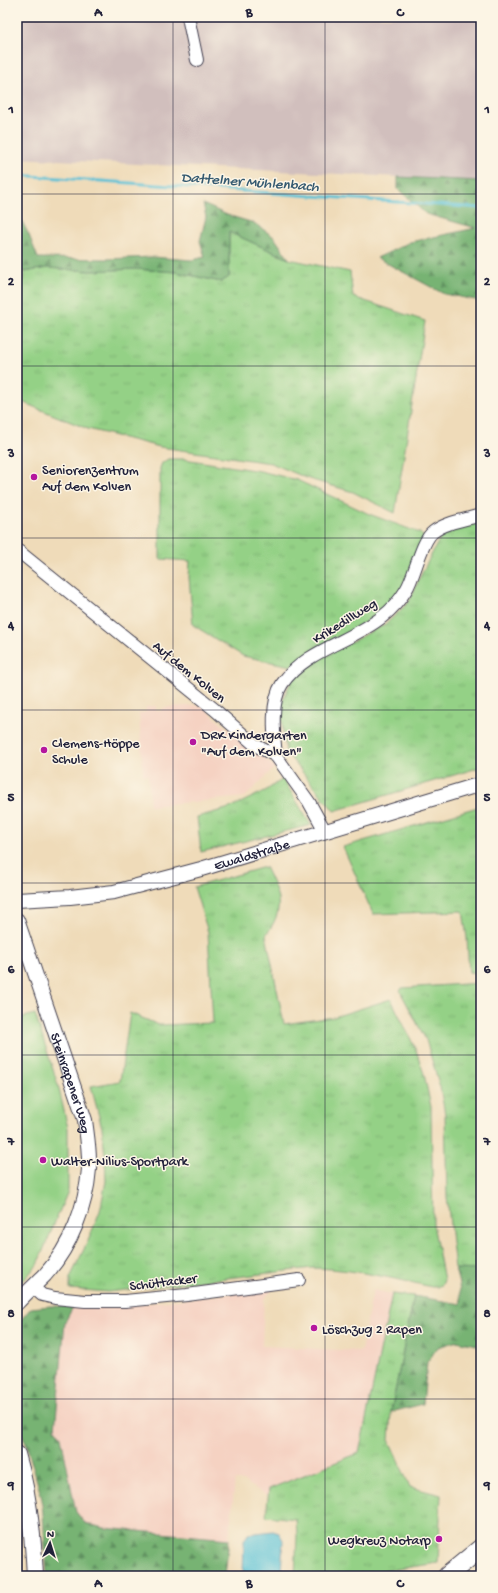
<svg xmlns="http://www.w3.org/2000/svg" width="498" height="1593" viewBox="0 0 498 1593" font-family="'Gochi Hand',sans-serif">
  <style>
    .built { fill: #f5d2c2 }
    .industrial { fill: #d1bfbd }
    .grass { fill: url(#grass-tufts); stroke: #5b7a60 }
    .forest { fill: url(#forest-firs); stroke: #4c6a57 }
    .pitch { fill: #94d186; stroke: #5b7a60 }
    .water { fill: #59c1d6; stroke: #3e7288 }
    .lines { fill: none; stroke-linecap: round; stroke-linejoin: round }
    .stream { stroke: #59c1d6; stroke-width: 3 }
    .minor-casing { stroke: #413e4e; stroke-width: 14 }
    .tertiary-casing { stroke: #413e4e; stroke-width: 16 }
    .secondary-casing { stroke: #413e4e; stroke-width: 18 }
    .primary-casing { stroke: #413e4e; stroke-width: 20 }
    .minor { stroke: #fff; stroke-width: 12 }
    .tertiary { stroke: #fff; stroke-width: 14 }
    .secondary { stroke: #fff; stroke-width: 16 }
    .primary { stroke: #fff; stroke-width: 18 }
    .grid { fill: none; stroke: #22223b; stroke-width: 1; stroke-opacity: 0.55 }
    .poi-dot { fill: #b5179e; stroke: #fcf5e5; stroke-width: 1.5 }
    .labels { text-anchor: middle; stroke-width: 3; stroke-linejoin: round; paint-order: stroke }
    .poi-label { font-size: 14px; fill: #22223b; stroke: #fcf5e5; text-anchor: start }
    .street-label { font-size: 14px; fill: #22223b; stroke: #fcf5e5 }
    .water-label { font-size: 15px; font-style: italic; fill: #355a71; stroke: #fcf5e5 }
    .neatline { fill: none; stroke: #22223b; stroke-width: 1.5 }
    .grid-label { font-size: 13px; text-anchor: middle; font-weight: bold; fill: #22223b }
  </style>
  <defs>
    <pattern id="grass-tufts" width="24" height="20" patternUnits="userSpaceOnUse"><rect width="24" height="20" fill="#94d186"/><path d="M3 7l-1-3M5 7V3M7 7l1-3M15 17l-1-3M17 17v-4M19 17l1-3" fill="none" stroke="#7fb375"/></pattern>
    <pattern id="forest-firs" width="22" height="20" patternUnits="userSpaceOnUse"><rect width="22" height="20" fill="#77b373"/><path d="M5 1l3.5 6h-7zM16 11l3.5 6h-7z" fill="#619160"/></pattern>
  </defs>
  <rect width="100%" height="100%" fill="#fcf5e5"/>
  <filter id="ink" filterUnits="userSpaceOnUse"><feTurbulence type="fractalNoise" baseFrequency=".025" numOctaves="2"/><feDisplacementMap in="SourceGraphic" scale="8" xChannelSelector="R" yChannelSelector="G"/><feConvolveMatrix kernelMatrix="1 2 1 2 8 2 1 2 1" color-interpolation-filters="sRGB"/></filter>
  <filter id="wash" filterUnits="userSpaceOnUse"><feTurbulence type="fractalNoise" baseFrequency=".012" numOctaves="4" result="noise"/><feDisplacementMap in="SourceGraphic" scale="16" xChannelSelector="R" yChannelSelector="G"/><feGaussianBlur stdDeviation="0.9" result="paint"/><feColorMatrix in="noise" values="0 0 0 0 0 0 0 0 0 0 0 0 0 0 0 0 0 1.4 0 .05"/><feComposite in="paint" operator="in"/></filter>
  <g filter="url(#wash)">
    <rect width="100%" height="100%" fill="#efdbb9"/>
    <g class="built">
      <polygon points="202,705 218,721 275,767 245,797 150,806 148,775 143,775 139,713 146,712 146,707 156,706 156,711 161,711 163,708 169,707"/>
      <polygon points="273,1289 264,1299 262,1346 361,1351 373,1290 392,1294 359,1453 269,1489 268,1496 243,1481 235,1480 229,1539 103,1528 85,1523 76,1512 61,1437 55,1429 65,1322 73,1307 124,1306"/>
    </g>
    <polygon class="industrial" points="17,17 481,17 481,181 17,158"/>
    <g class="grass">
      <polygon points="229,232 289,259 350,272 353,297 425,321 395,513 353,492 309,479 271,463 160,447 88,429 17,400 17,320 24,272 47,268 90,271 136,269 176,272 221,282 229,277"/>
      <polygon points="168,459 184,459 260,471 297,480 369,514 420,533 424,537 401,591 389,608 291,666 243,656 193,625 189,577 190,561 160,559 160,468 162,463"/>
      <polygon points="481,520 481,767 334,811 286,752 280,707 295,672 387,623 409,602 421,575 440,538 453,526"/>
      <polygon points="283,779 311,825 201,852 197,817 230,808 265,791"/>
      <polygon points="481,806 481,972 469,973 467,938 463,911 373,914 343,847"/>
      <path d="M265,867C279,896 286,907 266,935L284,1024L334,1017L391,999L416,1050L424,1074L431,1107L433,1224L444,1280L442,1285L438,1287H432C392,1278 353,1269 312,1268L108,1292L70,1289V1278L88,1241L100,1211L106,1181L105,1155L102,1128L91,1086L120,1081L130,1013L159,1025L213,1023L208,932L194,887Z"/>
      <polygon points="481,983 481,1270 455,1269 447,1197 445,1114 440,1087 426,1040 400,991 402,988"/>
      <polygon points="392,1294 414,1296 391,1412 389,1440 410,1487 441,1495 438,1563 349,1576 295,1576 297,1535 296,1519 266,1516 269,1489 359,1453"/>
    </g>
    <g class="forest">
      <polygon points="398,177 481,181 481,301 444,294 377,258 410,242 476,228 426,214 398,189"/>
      <polygon points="203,204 227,215 254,223 274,237 289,259 229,232 229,277 221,282 176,272 136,269 90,271 47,268 24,272 17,268 17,212 29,235 38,258 107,259 152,257 192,260 205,257 200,241 206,217"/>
      <polygon points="455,1269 481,1270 481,1346 457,1341 438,1347 427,1362 423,1404 391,1412 414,1296 461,1304 459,1284"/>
      <polygon points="51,1306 73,1307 65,1322 55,1429 61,1437 76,1512 85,1523 103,1528 229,1539 225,1576 47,1576 42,1499 27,1446 17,1422 17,1324 31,1308"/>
    </g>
    <polygon class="pitch" points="35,1014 58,1085 68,1128 68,1191 37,1265 23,1281 17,1279 17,1019"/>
    <polygon class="water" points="273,1531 279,1533 283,1540 281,1573 276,1576 243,1576 244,1541 248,1534"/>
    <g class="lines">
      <polyline class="stream" points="17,175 481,208"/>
    </g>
  </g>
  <g filter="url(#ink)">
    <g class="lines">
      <defs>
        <g id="minor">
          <polyline points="188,17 197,60"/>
          <polyline points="17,550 214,709 255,745 276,756 309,802 325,831"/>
          <path d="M276,756C274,736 270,702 282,684C305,650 351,642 382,617C391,610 400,600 406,590C415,576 421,541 433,532C446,522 465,520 481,515"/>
          <polyline points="33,1287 42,1295 55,1298 85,1301 125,1301 187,1295 299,1280"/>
        </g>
        <g id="tertiary">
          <path id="s1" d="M17,900L70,897L114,892L201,869L481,784"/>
          <path id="s2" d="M17,920L85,1120C87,1136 90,1153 89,1169C86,1207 71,1246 45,1275C36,1284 26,1293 17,1303"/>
        </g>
        <path id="secondary" d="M17,1454C29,1494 33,1534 35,1576"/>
        <polyline id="primary" points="447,1576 481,1548"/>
      </defs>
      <use href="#minor" class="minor-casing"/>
      <use href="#tertiary" class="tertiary-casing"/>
      <use href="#secondary" class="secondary-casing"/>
      <use href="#primary" class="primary-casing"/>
      <use href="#minor" class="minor"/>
      <use href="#tertiary" class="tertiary"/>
      <use href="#secondary" class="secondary"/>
      <use href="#primary" class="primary"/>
    </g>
  </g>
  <path class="grid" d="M173,17V1576M325,17V1576M17,194H481M17,366H481M17,538H481M17,710H481M17,883H481M17,1055H481M17,1227H481M17,1399H481"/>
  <g class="poi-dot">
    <circle cx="34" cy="477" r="4"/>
    <circle cx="193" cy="742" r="4"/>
    <circle cx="44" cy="750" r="4"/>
    <circle cx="43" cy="1160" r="4"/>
    <circle cx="314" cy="1328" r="4"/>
    <circle cx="439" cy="1539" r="4"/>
  </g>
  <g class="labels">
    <g class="poi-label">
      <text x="42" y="474">Seniorenzentrum<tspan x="42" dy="16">Auf dem Kolven</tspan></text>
      <text x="201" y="739">DRK Kindergarten<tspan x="201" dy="16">"Auf dem Kolven"</tspan></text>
      <text x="52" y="747">Clemens-Höppe<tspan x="52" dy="16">Schule</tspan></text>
      <text x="51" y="1165">Walter-Nilius-Sportpark</text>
      <text x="322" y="1333">Löschzug 2 Rapen</text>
      <text x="431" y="1544" text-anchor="end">Wegkreuz Notarp</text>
    </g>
    <g class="street-label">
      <text transform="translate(344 620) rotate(-32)" y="5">Krikedillweg</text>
      <text transform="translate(190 671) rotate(39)" y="5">Auf dem Kolven</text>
      <text dy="5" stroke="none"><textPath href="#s1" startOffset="240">Ewaldstraße</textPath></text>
      <text dy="5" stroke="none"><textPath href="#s2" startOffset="172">Steinrapener Weg</textPath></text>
      <text transform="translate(163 1281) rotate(-7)" y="5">Schüttacker</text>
    </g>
    <g class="water-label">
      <text transform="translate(250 181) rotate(4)" y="5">Dattelner Mühlenbach</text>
    </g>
  </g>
  <rect width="498" height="1593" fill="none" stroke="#fcf5e5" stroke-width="44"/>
  <g transform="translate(50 1543) rotate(4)" stroke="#fcf5e5" stroke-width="3" paint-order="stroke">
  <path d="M0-3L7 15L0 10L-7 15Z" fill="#22223b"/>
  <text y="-6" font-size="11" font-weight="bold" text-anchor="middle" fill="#22223b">N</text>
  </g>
  <rect x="22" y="22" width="454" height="1549" class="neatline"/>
  <g class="grid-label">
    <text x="98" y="16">A</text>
    <text x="249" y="16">B</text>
    <text x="400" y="16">C</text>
    <text x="11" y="113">1</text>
    <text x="487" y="113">1</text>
    <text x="11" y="285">2</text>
    <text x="487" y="285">2</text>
    <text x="11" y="457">3</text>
    <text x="487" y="457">3</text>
    <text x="11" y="629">4</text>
    <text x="487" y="629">4</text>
    <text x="11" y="801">5</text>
    <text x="487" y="801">5</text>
    <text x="11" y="973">6</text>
    <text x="487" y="973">6</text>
    <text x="11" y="1145">7</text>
    <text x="487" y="1145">7</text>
    <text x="11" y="1317">8</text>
    <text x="487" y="1317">8</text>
    <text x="11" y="1489">9</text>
    <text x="487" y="1489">9</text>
    <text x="98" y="1587">A</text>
    <text x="249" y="1587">B</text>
    <text x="400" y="1587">C</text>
  </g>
</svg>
